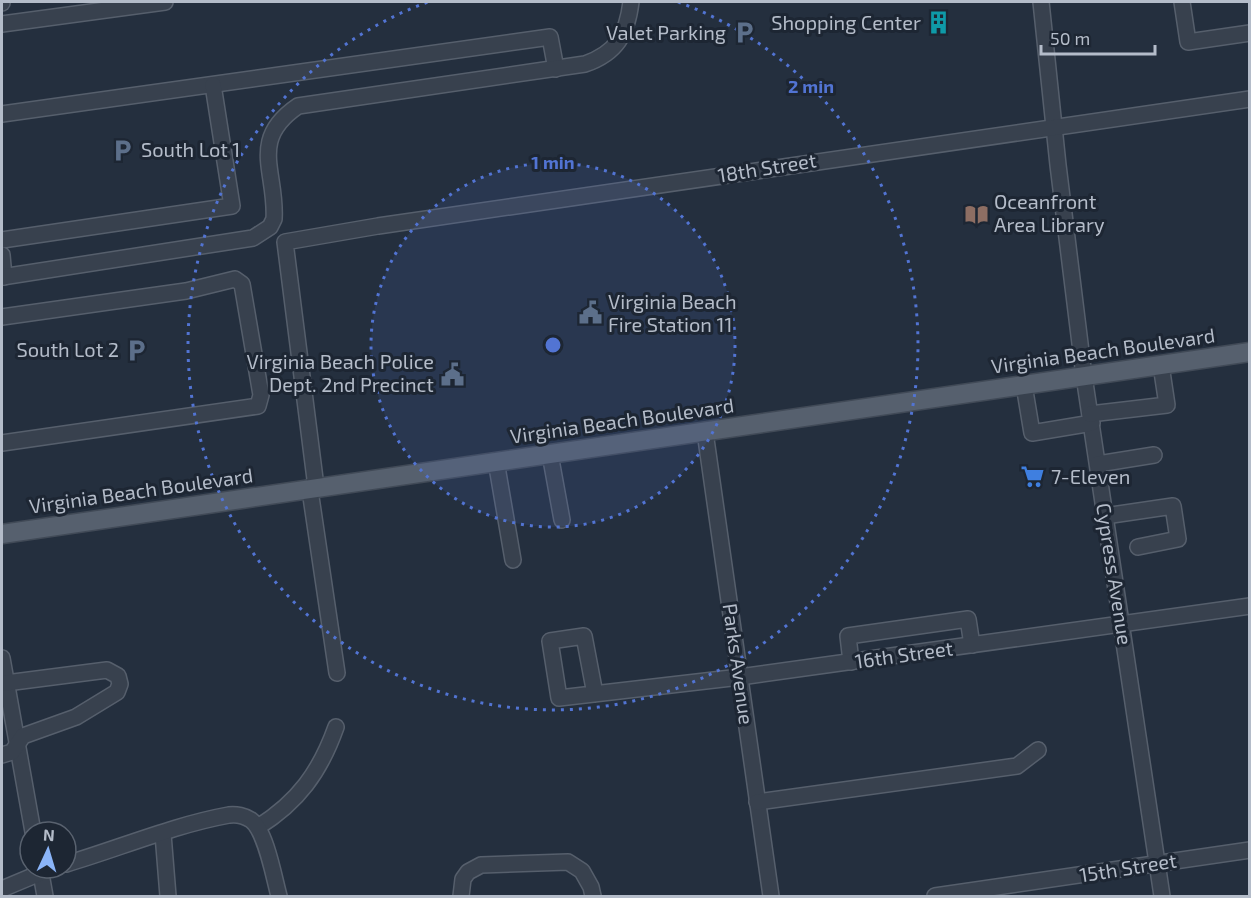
<svg xmlns="http://www.w3.org/2000/svg" width="1251" height="898" viewBox="0 0 1251 898" font-family="'Exo 2',sans-serif">
  <style>
    .lines { fill: none; stroke-linecap: round; stroke-linejoin: round }
    .minor-casing { stroke: #565f6c; stroke-width: 18 }
    .major-casing { stroke: #414a57; stroke-width: 21 }
    .minor { stroke: #38414e; stroke-width: 15 }
    .major { stroke: #56606e; stroke-width: 18 }
    .ring { fill: none; stroke: #5274d3; stroke-width: 3; stroke-dasharray: 3 6 }
    .labels { text-anchor: middle; stroke-width: 6; stroke-linejoin: round; paint-order: stroke }
    .poi-label { font-size: 20px; fill: #b4bcc9; stroke: #1d2633; text-anchor: end }
    .street-label { font-size: 20px; fill: #b4bcc9; stroke: #1d2633 }
    .centre { fill: #5274d3; stroke: #1d2633; stroke-width: 3 }
    .ring-label { font-size: 18px; text-anchor: middle; font-weight: bold; fill: #5274d3; stroke: #1d2633; stroke-width: 6; stroke-linejoin: round; paint-order: stroke }
  </style>
  <rect width="100%" height="100%" fill="#242f3e"/>
  <g class="lines">
    <defs>
      <g id="minor">
        <polyline points="1041,2 1058,165 1084,376 1162,896"/>
        <polyline points="1182,2 1188,42 1250,33"/>
        <polyline points="2,3 2,2"/>
        <polyline points="2,24 165,2"/>
        <polyline points="2,114 550,37 556,69"/>
        <polyline points="2,240 232,206 213,85"/>
        <polyline points="2,255 4,277"/>
        <path d="M2,277L253,238L270,227L274,219C277,172 248,140 298,106L585,64C617,53 627,34 631,2"/>
        <polyline points="2,317 186,291 235,279 242,284 261,395 258,406 2,443"/>
        <polyline points="1024,385 1032,433 1092,423"/>
        <polyline points="1090,414 1167,405 1161,365"/>
        <polyline points="705,432 771,896"/>
        <polyline points="550,454 562,520"/>
        <polyline points="496,461 513,560"/>
        <polyline points="1098,464 1154,455"/>
        <polyline points="1105,516 1173,506 1178,539 1138,547"/>
        <polyline points="2,658 33,832"/>
        <polyline points="851,662 848,636 968,619 972,645"/>
        <polyline points="337,673 311,497 315,479 285,242 378,226 1250,99"/>
        <polyline points="595,694 584,636 550,641 559,698 740,677 1250,606"/>
        <polyline points="2,755 12,752 23,736 76,717 117,692 120,684 118,676 107,670 6,683"/>
        <polyline points="757,802 1017,766 1038,750"/>
        <path d="M258,827C298,802 320,772 336,727"/>
        <polyline points="163,834 168,896"/>
        <path d="M66,864C120,848 174,825 229,815C236,814 245,816 251,820C266,831 274,878 279,896"/>
        <polyline points="40,868 45,896"/>
        <polyline points="2,889 52,868"/>
        <polyline points="461,896 463,879 468,872 481,865 568,862 582,871 591,887 593,896"/>
        <polyline points="935,896 1250,850"/>
      </g>
      <polyline id="major" points="2,534 1250,352"/>
    </defs>
    <use href="#minor" class="minor-casing"/>
    <use href="#major" class="major-casing"/>
    <use href="#minor" class="minor"/>
    <use href="#major" class="major"/>
  </g>
  <circle cx="553" cy="345" r="182" fill="#5274d3" fill-opacity=".12"/>
  <g class="ring">
    <circle cx="553" cy="345" r="182"/>
    <path d="M678 2A365 365 0 1 1 428 2"/>
  </g>
  <defs>
    <symbol id="building-bare" viewBox="-9 -9 18 18"><path d="M-4-6H4V6H1V3H-1V6H-4ZM-2.5-4.3h1.7v1.8h-1.7ZM.8-4.3h1.7v1.8H.8ZM-2.5-1h1.7V.8h-1.7ZM.8-1h1.7V.8H.8Z" fill="#0f9aa8" stroke="#1d2633" stroke-width="2.5" paint-order="stroke"/></symbol>
    <symbol id="parking-bare" viewBox="-9 -9 18 18"><path d="M-3.5-5.5H1a3.5 3.5 0 0 1 0 7H-1V5.5H-3.5ZM-1-3.4V-.6H.8a1.4 1.4 0 0 0 0-2.8Z" fill="#5c6f8a" stroke="#1d2633" stroke-width="2.5" paint-order="stroke"/></symbol>
    <symbol id="library-bare" viewBox="-9 -9 18 18"><path d="M-6-4Q-3-5.5-.7-3.5V5Q-3 3-6 4ZM6-4Q3-5.5 .7-3.5V5Q3 3 6 4Z" fill="#8d6e63" stroke="#1d2633" stroke-width="2.5" paint-order="stroke"/></symbol>
    <symbol id="civic-bare" viewBox="-9 -9 18 18"><path d="M-.6-6.5H3V-4.5H.6V-3L4-1V1h2V6H-6V1h2V-1L-.6-3ZM-1.2 2.5V6h2.4V2.5Z" fill="#5c6f8a" stroke="#1d2633" stroke-width="2.5" paint-order="stroke"/></symbol>
    <symbol id="supermarket-bare" viewBox="-9 -9 18 18"><path d="M-6-5.5h2.5l.6 2H6L4.5 2H-2.5L-4.4-4H-6ZM-1.5 3.2a1.3 1.3 0 1 0 .1 0ZM3 3.2a1.3 1.3 0 1 0 .1 0Z" fill="#3f7fe0" stroke="#1d2633" stroke-width="2.5" paint-order="stroke"/></symbol>
  </defs>
  <g fill-rule="evenodd">
    <use href="#building-bare" x="922" y="6" width="33" height="33"/>
    <use href="#parking-bare" x="728" y="16" width="33" height="33"/>
    <use href="#parking-bare" x="106" y="134" width="33" height="33"/>
    <use href="#library-bare" x="960" y="198" width="33" height="33"/>
    <use href="#civic-bare" x="574" y="296" width="33" height="33"/>
    <use href="#parking-bare" x="120" y="334" width="33" height="33"/>
    <use href="#civic-bare" x="436" y="358" width="33" height="33"/>
    <use href="#supermarket-bare" x="1016" y="460" width="33" height="33"/>
  </g>
  <g class="labels">
    <g class="poi-label">
      <text x="921" y="30">Shopping Center</text>
      <text x="726" y="40">Valet Parking</text>
      <text x="141" y="157" text-anchor="start">South Lot 1</text>
      <text x="994" y="209" text-anchor="start">Oceanfront<tspan x="994" dy="23">Area Library</tspan></text>
      <text x="608" y="309" text-anchor="start">Virginia Beach<tspan x="608" dy="23">Fire Station 11</tspan></text>
      <text x="119" y="357">South Lot 2</text>
      <text x="434" y="369">Virginia Beach Police<tspan x="434" dy="23">Dept. 2nd Precinct</tspan></text>
      <text x="1051" y="484" text-anchor="start">7-Eleven</text>
    </g>
    <g class="street-label">
      <text transform="translate(767 168) rotate(-9)" y="7">18th Street</text>
      <text transform="translate(1103 351) rotate(-8)" y="7">Virginia Beach Boulevard</text>
      <text transform="translate(622 421) rotate(-8)" y="7">Virginia Beach Boulevard</text>
      <text transform="translate(141 491) rotate(-8)" y="7">Virginia Beach Boulevard</text>
      <text transform="translate(1114 574) rotate(81)" y="7">Cypress Avenue</text>
      <text transform="translate(904 655) rotate(-8)" y="7">16th Street</text>
      <text transform="translate(738 664) rotate(82)" y="7">Parks Avenue</text>
      <text transform="translate(1128 868) rotate(-9)" y="7">15th Street</text>
    </g>
  </g>
  <circle cx="553" cy="345" r="9" class="centre"/>
  <g class="ring-label">
    <text x="811" y="93">2 min</text>
    <text x="553" y="169">1 min</text>
  </g>
  <rect width="1251" height="898" fill="none" stroke="#b4bcc9" stroke-width="6"/>
  <g transform="translate(48 850) rotate(4)"><circle r="28" fill="#1d2633" stroke="#59626f" stroke-width="1.5"/>
  <path d="M0-4.5L10 22L0 15L-10 22Z" fill="#8ab4f8"/>
  <text y="-9" font-size="16" font-weight="bold" text-anchor="middle" fill="#b4bcc9">N</text>
  </g>
  <path d="M1041 45v9h114v-9" fill="none" stroke="#b4bcc9" stroke-width="3"/>
  <text x="1050" y="45" font-size="18" fill="#b4bcc9" stroke="#1d2633" stroke-width="4.5" paint-order="stroke">50 m</text>
</svg>
